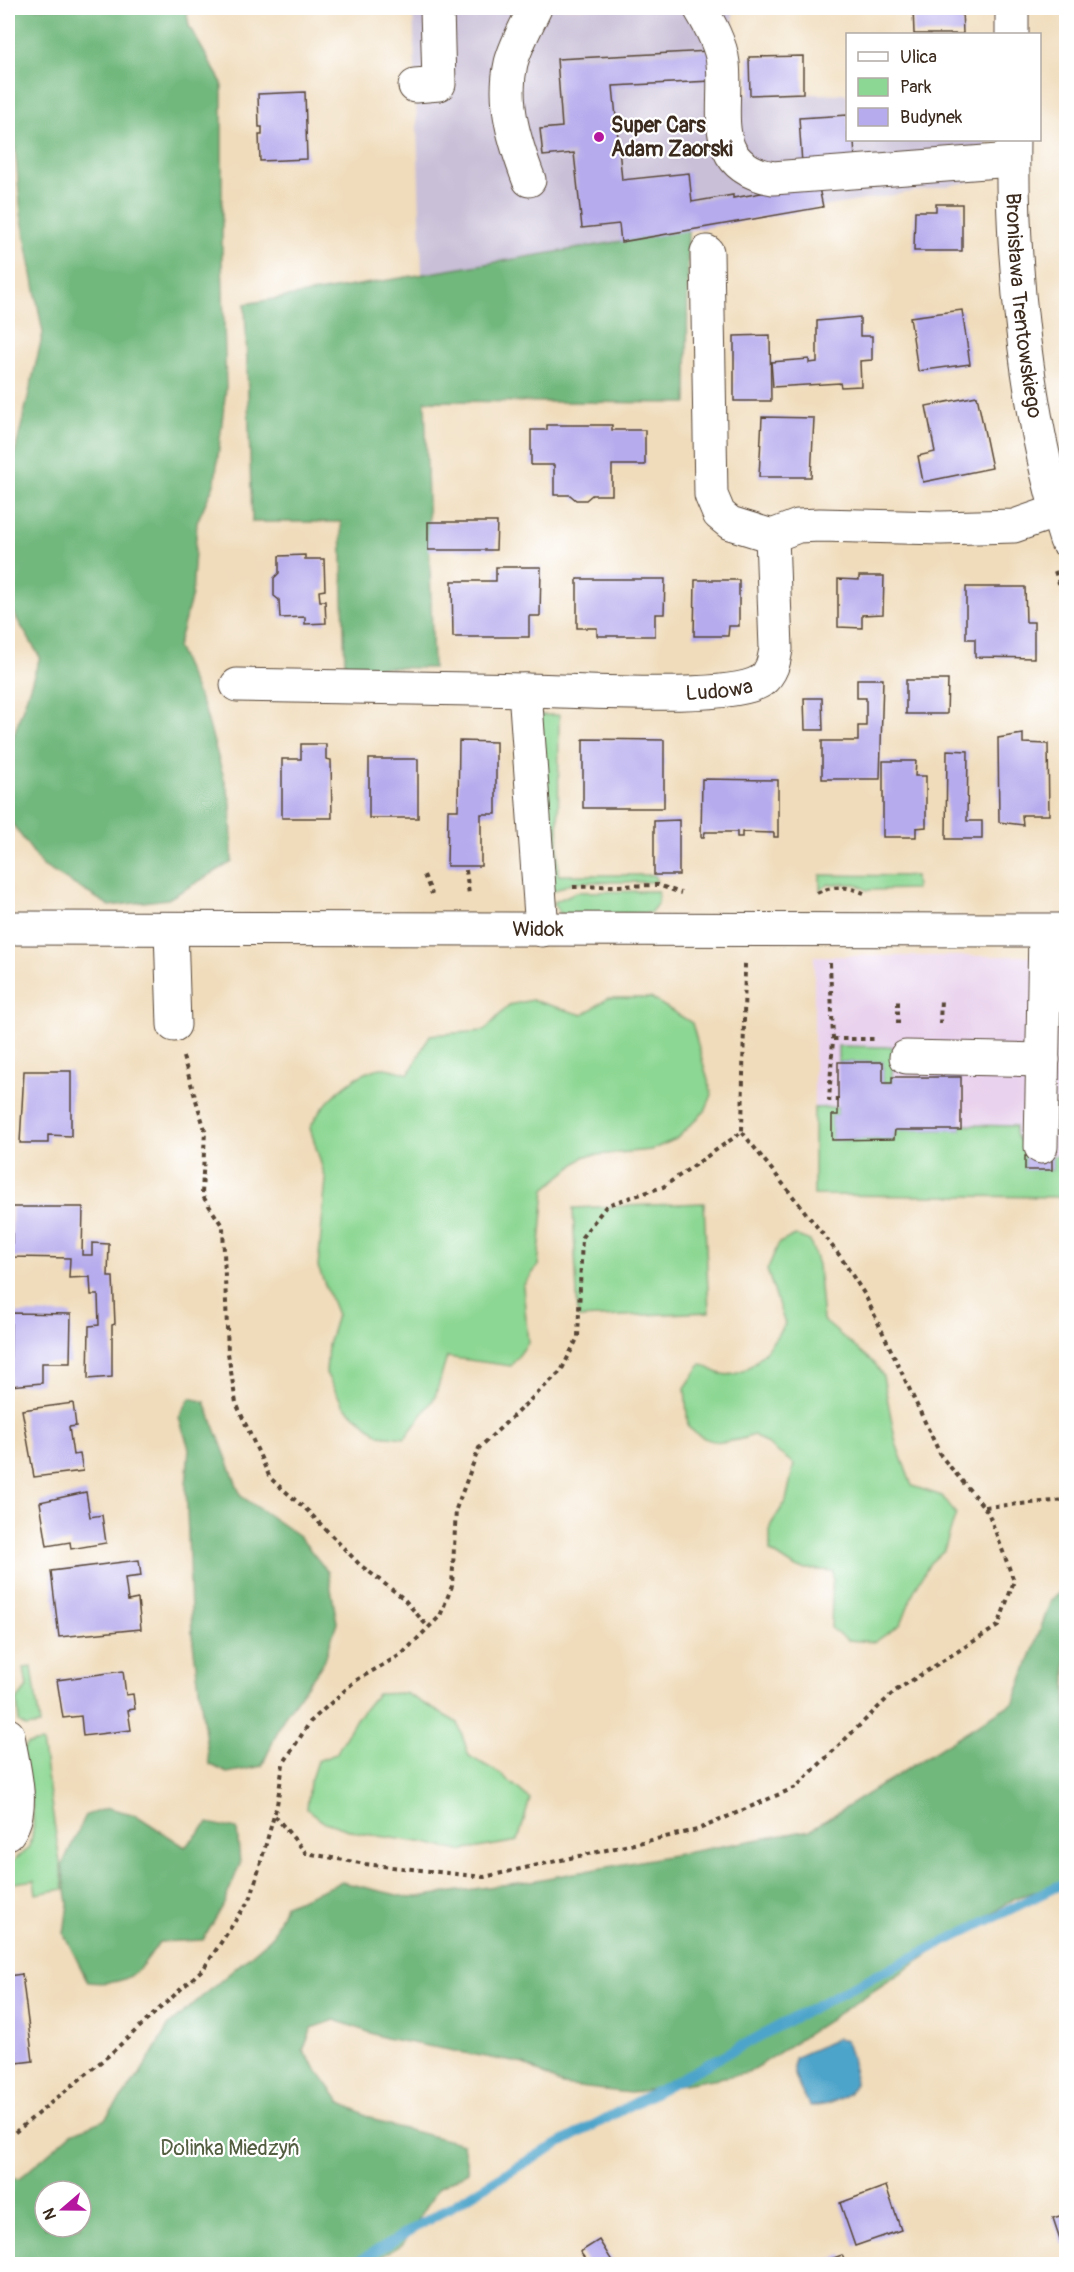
<svg xmlns="http://www.w3.org/2000/svg" width="1074" height="2272" viewBox="0 0 1074 2272" font-family="Pangolin,sans-serif">
  <style>
    .built { fill: #e9d2ed }
    .industrial { fill: #c9bfd7 }
    .green { fill: #8cd793; stroke: #648058; stroke-width: 1.5 }
    .forest { fill: #71b87d; stroke: #56714e; stroke-width: 1.5; fill-rule: evenodd }
    .water { fill: #4da4ca; stroke: #446774; stroke-width: 1.5 }
    .lines { fill: none; stroke-linecap: round; stroke-linejoin: round }
    .stream { stroke: #4da4ca; stroke-width: 10 }
    .building { fill: #b6abed }
    .minor-casing { stroke: #564536; stroke-width: 35 }
    .path { stroke: #564536; stroke-width: 4; stroke-dasharray: 4.5 4.5; stroke-linecap: butt }
    .minor { stroke: #fff; stroke-width: 33 }
    .poi-dot { fill: #b5179e; stroke: #fff; stroke-width: 2 }
    .labels { text-anchor: middle; stroke-width: 4.5; stroke-linejoin: round; paint-order: stroke }
    .poi-label { font-size: 21px; font-weight: bold; fill: #3b2a1e; stroke: #fff; text-anchor: start }
    .street-label { font-size: 21px; fill: #3b2a1e; stroke: #fff }
    .park-label { font-size: 21px; fill: #535e41; stroke: #fff }
  </style>
  <rect width="100%" height="100%" fill="#fff"/>
  <filter id="ink" filterUnits="userSpaceOnUse"><feTurbulence type="fractalNoise" baseFrequency=".0167" numOctaves="2"/><feDisplacementMap in="SourceGraphic" scale="12" xChannelSelector="R" yChannelSelector="G"/><feConvolveMatrix kernelMatrix="1 2 1 2 8 2 1 2 1" color-interpolation-filters="sRGB"/></filter>
  <filter id="wash" filterUnits="userSpaceOnUse"><feTurbulence type="fractalNoise" baseFrequency=".008" numOctaves="4" result="noise"/><feDisplacementMap in="SourceGraphic" scale="24" xChannelSelector="R" yChannelSelector="G"/><feGaussianBlur stdDeviation="1.35" result="paint"/><feColorMatrix in="noise" values="0 0 0 0 0 0 0 0 0 0 0 0 0 0 0 0 0 1.4 0 .05"/><feComposite in="paint" operator="in"/></filter>
  <g filter="url(#wash)">
    <rect width="100%" height="100%" fill="#f0dcbb"/>
    <polygon class="built" points="814,956 1066,956 1066,1197 814,1195"/>
    <polygon class="industrial" points="413,8 733,8 734,94 847,94 848,140 987,140 987,179 422,276"/>
    <g class="green">
      <polygon points="540,715 559,715 558,875 654,875 657,882 573,882 550,893"/>
      <polygon points="820,875 915,876 916,889 867,890 856,884 829,884 820,890"/>
      <polygon points="658,891 658,903 650,913 561,914 552,903 576,892"/>
      <path d="M608,998H651L692,1023L712,1095L705,1111L676,1139L651,1150L585,1156L545,1189L538,1266L523,1286L528,1343L511,1366L447,1357L435,1397L405,1438L379,1435L343,1405L326,1373L328,1345L337,1315L318,1267L326,1180L310,1128C322,1103 353,1073 381,1068C389,1067 401,1072 409,1074L430,1035L484,1031L509,1005L532,1000L583,1015Z"/>
      <polygon points="838,1046 891,1047 893,1050 892,1083 883,1083 883,1062 838,1062"/>
      <polygon points="838,1107 838,1115 832,1115 832,1140 894,1139 895,1130 961,1130 961,1125 1015,1126 1015,1134 1025,1148 1025,1169 1052,1170 1052,1156 1066,1156 1066,1197 814,1195 814,1108"/>
      <polygon points="704,1203 709,1312 578,1318 573,1208"/>
      <path d="M795,1235L810,1241L818,1265L823,1320L876,1365L883,1376L896,1443L912,1486L942,1496L956,1514L944,1550L930,1563L914,1591L901,1624L875,1642L847,1640L831,1628L833,1571L796,1568L770,1551V1526L786,1501L794,1464L754,1435C729,1444 709,1447 688,1427L685,1388L701,1364C708,1367 716,1373 722,1374C751,1380 772,1342 785,1324L767,1270L779,1243Z"/>
      <polygon points="32,1667 40,1725 26,1727 19,1722 17,1700 27,1687 24,1668"/>
      <polygon points="405,1693 458,1723 469,1756 501,1774 530,1799 518,1841 460,1851 426,1843 358,1833 322,1821 307,1809 310,1782 317,1761 336,1754 356,1719 377,1694"/>
      <path d="M42,1742L64,1889L36,1894L34,1880L8,1884C7,1849 25,1863 31,1841C38,1817 26,1776 22,1751L28,1744Z"/>
    </g>
    <g class="forest">
      <polygon points="8,8 186,8 189,26 222,83 222,259 226,388 215,482 197,522 192,595 177,647 205,711 231,803 232,862 168,899 110,906 43,866 8,818 8,752 40,657 8,604 8,483 43,333 21,214 8,64"/>
      <polygon points="688,230 687,403 425,401 433,668 345,667 341,522 252,522 245,304"/>
      <polygon points="190,1398 205,1402 241,1496 299,1536 328,1572 337,1622 324,1662 284,1717 262,1766 227,1773 209,1764 192,1635 186,1486 189,1448 179,1418"/>
      <path d="M1066,1587V1882L1015,1898L748,2073L630,2093L562,2085L524,2064L385,2038L335,2020L312,2028L303,2051L341,2103L385,2124L463,2144L468,2172L438,2188L403,2244L369,2264H8V2178L19,2179L72,2133L104,2120L140,2074L169,2025L272,1937L285,1905L342,1882L410,1898L531,1881L810,1830L1014,1702L1051,1600ZM45,2191H81V2227H45Z"/>
      <path d="M108,1808L136,1815L185,1847L208,1823L237,1829L240,1864L223,1906L203,1940L159,1942C137,1974 130,1986 88,1982L64,1934L68,1903L62,1865L86,1815Z"/>
    </g>
    <path class="water" d="M837,2039L846,2041L853,2065L855,2084C849,2098 825,2107 810,2106C802,2094 791,2074 794,2058Z"/>
    <g class="lines">
      <polyline class="stream" points="354,2264 536,2156 846,1990 1066,1882"/>
    </g>
    <g id="blocks">
      <g class="building">
        <polygon points="913,8 962,8 963,34 914,34"/>
        <polygon points="709,51 711,81 613,86 622,180 689,173 692,202 733,195 733,198 818,183 823,207 621,242 619,224 582,228 574,153 543,156 540,129 562,127 557,59"/>
        <polygon points="803,56 803,93 750,95 749,57"/>
        <polygon points="305,92 307,159 260,161 259,135 262,135 262,127 259,127 258,94"/>
        <polygon points="848,115 848,140 854,140 855,161 802,164 799,118"/>
        <polygon points="936,204 962,204 962,251 914,251 915,211 936,211"/>
        <polygon points="962,310 970,364 918,371 910,317"/>
        <polygon points="860,317 860,336 872,336 872,360 860,361 861,386 841,387 840,383 773,387 771,362 809,359 809,363 817,362 817,321"/>
        <polygon points="770,335 771,401 734,401 734,336"/>
        <polygon points="977,396 992,468 923,482 918,456 935,452 926,406"/>
        <polygon points="762,417 814,418 811,477 759,477"/>
        <polygon points="547,425 612,425 612,430 645,430 645,465 612,465 612,495 592,495 586,500 576,500 570,495 554,495 554,465 531,465 531,430 547,430"/>
        <polygon points="428,522 497,522 496,550 428,550"/>
        <polygon points="305,555 305,559 324,559 325,590 319,591 320,601 325,601 326,623 305,624 305,617 280,618 279,600 274,596 274,578 279,573 279,556"/>
        <polygon points="496,567 541,567 540,616 529,616 529,637 453,637 452,581 496,581"/>
        <polygon points="859,576 884,576 883,614 862,615 862,628 838,627 838,579 859,580"/>
        <polygon points="577,579 665,579 664,614 655,614 655,636 597,636 597,628 577,628"/>
        <polygon points="695,580 739,580 739,626 729,626 728,636 694,636"/>
        <polygon points="966,587 1025,587 1026,622 1034,622 1034,658 975,657 975,639 966,639"/>
        <polygon points="857,679 883,679 880,779 822,779 822,741 858,741 858,726 866,726 866,698 857,698"/>
        <polygon points="906,680 948,680 947,714 906,714"/>
        <polygon points="804,698 822,698 823,730 805,730"/>
        <polygon points="1023,734 1023,743 1048,744 1049,815 1022,815 1023,825 999,822 998,738"/>
        <polygon points="583,739 664,740 664,808 583,808"/>
        <polygon points="459,741 496,742 496,814 481,814 481,866 447,866 448,810 458,810"/>
        <polygon points="301,744 326,744 326,759 331,760 332,818 282,818 282,759 301,759"/>
        <polygon points="947,750 968,751 967,821 982,821 982,839 946,839"/>
        <rect x="369" y="759" width="49" height="59"/>
        <polygon points="883,761 916,761 915,776 926,776 926,827 916,828 916,837 883,837"/>
        <polygon points="702,779 778,780 778,837 774,837 774,833 742,832 742,837 737,837 737,832 705,832 704,837 701,837"/>
        <polygon points="679,820 679,875 654,875 654,821"/>
        <polygon points="838,1062 883,1062 883,1083 892,1083 892,1077 961,1077 961,1130 895,1130 894,1139 832,1140 832,1115 838,1115"/>
        <polygon points="24,1071 71,1071 71,1136 48,1135 48,1143 20,1143"/>
        <rect x="1025" y="1156" width="27" height="14"/>
        <polygon points="12,1207 83,1207 82,1255 92,1255 92,1243 109,1244 108,1277 113,1277 115,1324 112,1325 112,1377 88,1379 89,1326 99,1325 98,1295 91,1295 90,1277 69,1278 70,1258 12,1257"/>
        <polygon points="11,1313 71,1314 70,1363 42,1363 42,1383 10,1386"/>
        <polygon points="73,1403 76,1426 69,1427 73,1455 80,1454 83,1471 34,1477 22,1410"/>
        <polygon points="86,1492 90,1517 102,1515 106,1543 71,1549 70,1542 47,1546 40,1502"/>
        <polygon points="139,1560 141,1576 125,1578 128,1601 138,1599 141,1629 59,1637 51,1571"/>
        <polygon points="123,1671 126,1695 133,1694 135,1709 128,1710 131,1730 83,1736 81,1716 63,1718 57,1680"/>
        <polygon points="22,1974 33,2061 8,2064 8,1976"/>
        <polygon points="886,2186 901,2230 855,2246 840,2203"/>
        <polygon points="1066,2214 1066,2243 1062,2245 1053,2218"/>
        <polygon points="599,2240 614,2264 589,2264 580,2252"/>
        <polygon points="842,2255 846,2264 817,2264"/>
      </g>
    </g>
  </g>
  <g filter="url(#ink)">
    <use href="#blocks" fill-opacity="0" stroke="#564536" stroke-width="1.5"/>
    <g class="lines">
      <defs>
        <g id="minor">
          <path d="M700,8C709,23 721,44 723,63C728,111 706,166 773,178L1012,160"/>
          <polyline points="1012,8 1012,34"/>
          <polyline points="415,86 439,84 437,8"/>
          <path id="s1" d="M1013,140C1011,265 1027,421 1066,540"/>
          <path d="M529,180C515,143 502,103 511,63C516,44 527,25 535,8"/>
          <polyline points="707,252 711,495 719,514 730,523 772,536 798,526 820,525 941,528 1014,526 1066,508"/>
          <polyline points="237,685 525,690 542,930"/>
          <path id="s2" d="M525,690C571,690 728,702 761,681C772,673 774,661 776,649L772,536"/>
          <path id="s3" d="M8,928L1066,930"/>
          <polyline points="171,929 174,1025"/>
          <polyline points="906,1057 1043,1060"/>
          <polyline points="1041,1147 1045,931"/>
          <path d="M8,1735C12,1764 27,1808 8,1833"/>
        </g>
      </defs>
      <use href="#minor" class="minor-casing"/>
      <g class="path">
        <polyline points="1055,571 1066,604"/>
        <polyline points="466,870 469,895"/>
        <polyline points="424,875 432,894"/>
        <polyline points="573,887 658,885 681,893"/>
        <path d="M817,893C835,885 846,886 864,893"/>
        <polyline points="830,963 833,1039 829,1100 839,1100"/>
        <polyline points="898,1024 898,999"/>
        <polyline points="940,1024 941,999"/>
        <polyline points="833,1039 877,1039"/>
        <polyline points="183,1057 205,1130 202,1195 223,1227 228,1353 236,1403 270,1478 309,1512 359,1564 403,1598 428,1627"/>
        <polyline points="985,1507 1066,1500"/>
        <polyline points="275,1816 306,1853 365,1864 484,1877 697,1830 796,1787 895,1691 998,1626 1014,1581 988,1512 941,1456 865,1295 840,1256 742,1132"/>
        <polyline points="8,2138 108,2056 204,1968 251,1897 277,1805 283,1764 310,1722 355,1681 402,1654 440,1616 452,1586 456,1509 479,1448 561,1371 578,1337 582,1237 607,1205 663,1187 742,1132 745,963"/>
      </g>
      <use href="#minor" class="minor"/>
    </g>
  </g>
  <circle class="poi-dot" cx="599" cy="137" r="6"/>
  <g class="labels">
    <g class="poi-label">
      <text x="611" y="132">Super Cars<tspan x="611" dy="24">Adam Zaorski</tspan></text>
    </g>
    <g class="street-label">
      <text dy="7" stroke="none"><textPath href="#s1" startOffset="166">Bronisława Trentowskiego</textPath></text>
      <text dy="7" stroke="none"><textPath href="#s2" startOffset="194">Ludowa</textPath></text>
      <text dy="7" stroke="none"><textPath href="#s3" startOffset="530">Widok</textPath></text>
    </g>
    <g class="park-label">
      <text x="230" y="2155">Dolinka Miedzyń</text>
    </g>
  </g>
  <rect width="1074" height="2272" fill="none" stroke="#fff" stroke-width="30"/>
  <rect x="846" y="33" width="195" height="108" fill="#ffffff" stroke="#b1aaa5" stroke-width="1.5"/>
  <rect x="858" y="52" width="30" height="9" fill="#ffffff" stroke="#b1aaa5" stroke-width="1.5"/>
  <text x="900" y="63" font-size="18" fill="#3b2a1e">Ulica</text>
  <rect x="858" y="78" width="30" height="18" fill="#8cd793" stroke="#b1aaa5" stroke-width="1.5"/>
  <text x="900" y="93" font-size="18" fill="#3b2a1e">Park</text>
  <rect x="858" y="108" width="30" height="18" fill="#b6abed" stroke="#b1aaa5" stroke-width="1.5"/>
  <text x="900" y="123" font-size="18" fill="#3b2a1e">Budynek</text>
  <g transform="translate(63 2209) rotate(250)"><circle r="28" fill="#ffffff" stroke="#b1aaa5" stroke-width="1.5"/>
  <path d="M0-4.5L10 22L0 15L-10 22Z" fill="#b5179e"/>
  <text y="-9" font-size="16" font-weight="bold" text-anchor="middle" fill="#3b2a1e">N</text>
  </g>
</svg>
